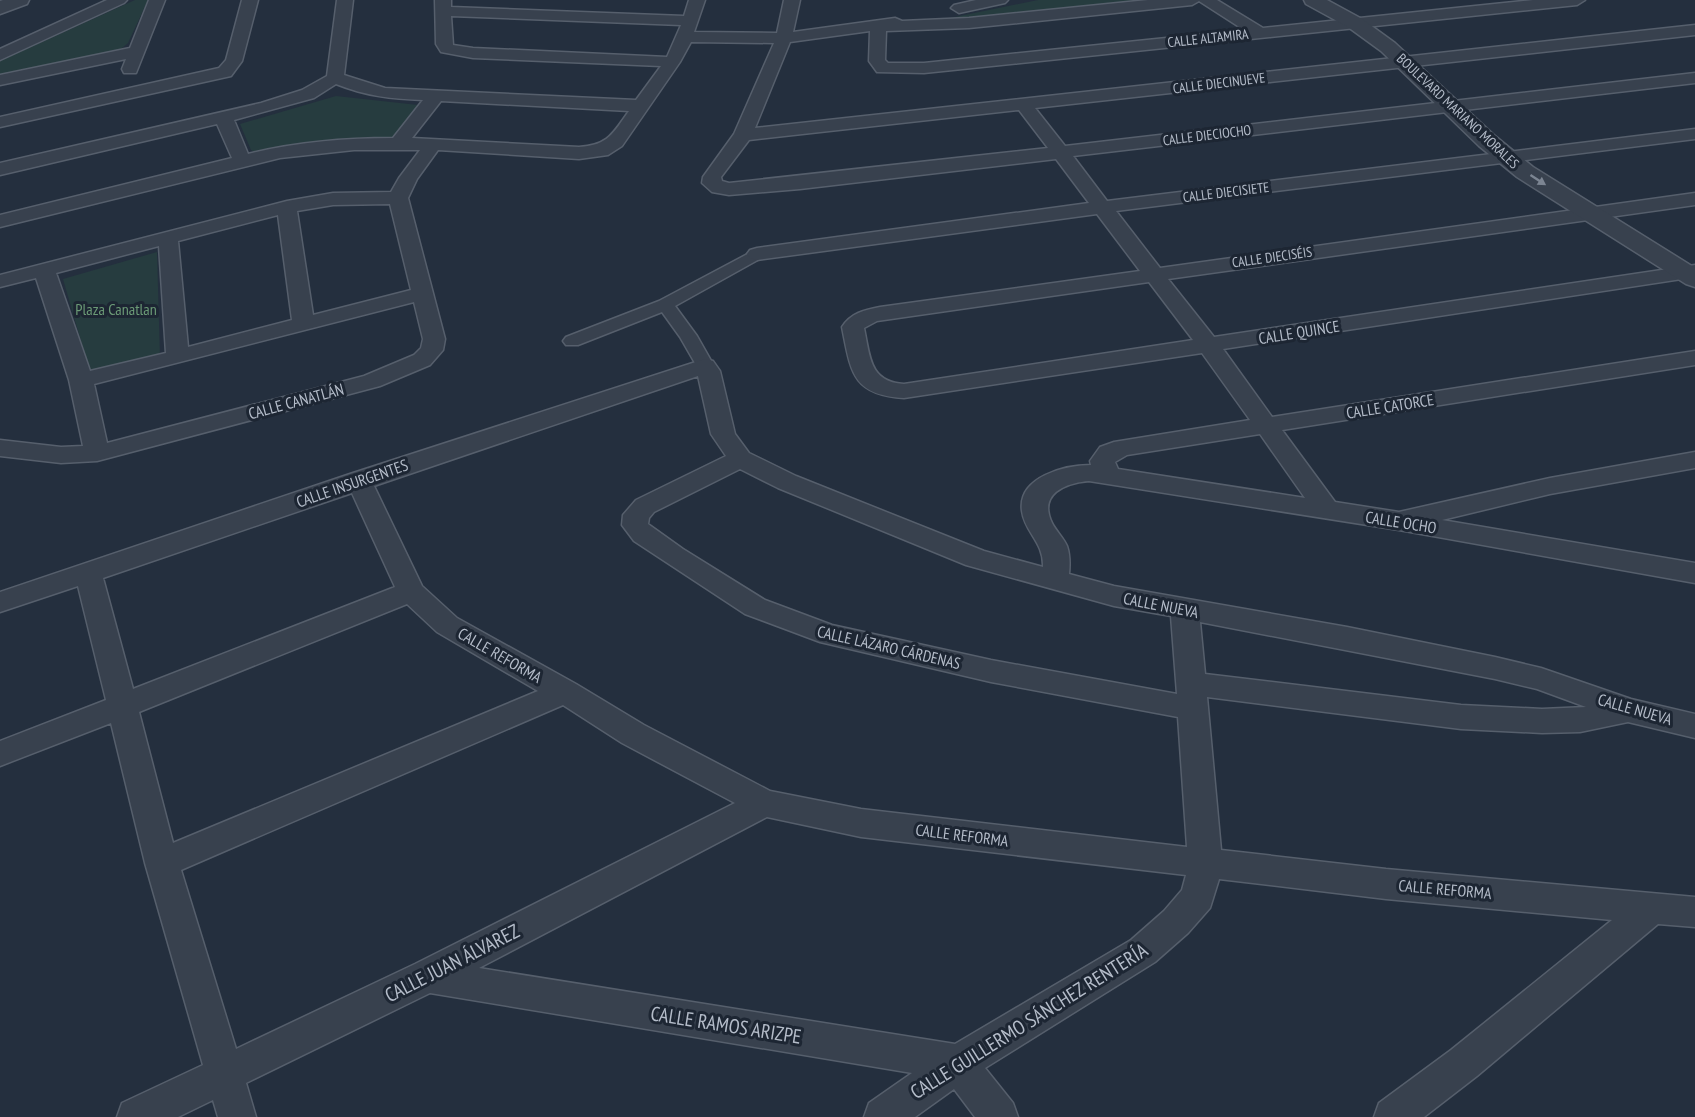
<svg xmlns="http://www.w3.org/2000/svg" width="1695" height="1117" viewBox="0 0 1695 1117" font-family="'PT Sans Narrow',sans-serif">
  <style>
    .green { fill: #263c3f }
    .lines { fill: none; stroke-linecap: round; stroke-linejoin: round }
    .pedestrian-casing { stroke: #565f6c; stroke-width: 3 }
    .minor-casing { stroke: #565f6c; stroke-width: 3 }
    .tertiary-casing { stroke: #565f6c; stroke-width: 3 }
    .pedestrian { fill: #38414e; fill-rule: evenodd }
    .minor { fill: #38414e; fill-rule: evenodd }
    .tertiary { fill: #38414e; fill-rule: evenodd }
    .oneway { fill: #7c8592 }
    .labels { text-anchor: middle; stroke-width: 6; stroke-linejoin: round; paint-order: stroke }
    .far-street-label { font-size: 14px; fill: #b4bcc9; stroke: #1d2633 }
    .park-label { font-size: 16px; fill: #6b9a76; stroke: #1d2633 }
    .street-label { font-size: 16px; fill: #b4bcc9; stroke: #1d2633 }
    .near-street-label { font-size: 20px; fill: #b4bcc9; stroke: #1d2633 }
  </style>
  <rect width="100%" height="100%" fill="#242f3e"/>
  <g class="green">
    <polygon points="135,0 148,0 128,43 116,53 0,78 0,61"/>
    <polygon points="1038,0 1168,0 947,22 950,18"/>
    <path d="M336,96L418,105L393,140C346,139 302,141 257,154L251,150L240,124Z"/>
    <polygon points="157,252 160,358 90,372 63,279"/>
  </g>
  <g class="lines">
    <defs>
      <polygon id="pedestrian" points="757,249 765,254 763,257 675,306 697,336 714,366 711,370 699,370 680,337 662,312 578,345 566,345 563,341 566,337 659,301"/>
      <g id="minor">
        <polygon points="107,0 127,0 124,3 0,60 0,49"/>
        <polygon points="149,0 165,0 136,73 124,73 122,69 126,59 0,85 0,75 130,48"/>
        <polygon points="242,0 258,0 242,61 231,76 0,127 0,117 219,68 226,60"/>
        <path d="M337,0H353L344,75L385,88L636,100L661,66L473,58L441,52L436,44L435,0H451V7L684,16L689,0H705L694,32L777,33L784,0H800L793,32L895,18L902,21L969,18L1148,0H1217L1263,28L1533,0H1585L1577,5L924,73L877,72L869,61L870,31L790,42L755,128L1695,25V35L1035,108L1065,146L1695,73V83L1073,156L1107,201L1695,129V139L1116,211L1160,268L1695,193V205L1168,279L1214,337L1695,265V277L1223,349L1272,417L1695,351V365L1282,430L1335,502L1399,512L1550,478L1695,452V468L1550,494L1442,520L1695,563V583L1399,530L1089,481C1065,483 1038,494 1052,523C1056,531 1063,537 1067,546C1070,555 1070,564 1069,574L1114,586L1347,627L1495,657L1541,668L1631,699L1695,714V738L1628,722L1580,732L1542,733L1461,729L1207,697L1221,850L1386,869L1695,897V927L1658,924L1477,1076L1424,1117H1374L1379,1103L1451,1050L1612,920L1386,899L1219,879L1210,908L1188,933L1155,962L985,1068L1013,1103L1018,1117H975L954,1089L915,1117H864L869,1103L912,1073L430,993L246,1083L256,1117H218L213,1100L178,1117H117L122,1103L203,1065L145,863L111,723L0,766V741L106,700L78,586L0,612V592L350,474L705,359L713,361L720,371L735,434L749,453L796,476L984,551L1043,567C1044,542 1025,533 1022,511C1017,477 1065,465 1091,465L1090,461L1100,447L1114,442L1250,420L1202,353L904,398C852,395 851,372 842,327C851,313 864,310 880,307L1140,271L1097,214L757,260L750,258L747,254L750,250L757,248L1089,203L1056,159L800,189L729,195L712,192L702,183L703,177L734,134L774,43L691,42L680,62L622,146L608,155L579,159L438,150L417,179L408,198L445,339L443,350L430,365L380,386L97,461L61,463L0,456V440L61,447L83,446L69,380L36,278L0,287V275L287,201L333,193L391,192L399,178L420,150H354L280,158L0,227V215L232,158L217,124L0,175V163L261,103L302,90L327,76ZM1199,1L1244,30L924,63H888L885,60L886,31L969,28L1192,5ZM451,16L681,25L667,57L473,48L453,45ZM336,84C366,96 392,99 423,100L393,138C344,138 296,142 248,154L234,120L314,98ZM441,101L629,111C613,133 609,145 579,147L412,138ZM1019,110L1048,148L729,183L722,181L721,177L749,140ZM390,204L411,290L313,315L297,211L333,205ZM278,215L292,320L188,347L178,241ZM159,246L166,353L90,371L56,273ZM1149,282L1193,340L904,384C869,382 870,356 864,328L877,321ZM414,302L423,339L421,348L414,355L364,376L107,443L94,384ZM698,376L711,434L726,456L636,500L623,515L622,525L634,541L745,614L820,642L991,682L1178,717L1187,847L861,809L770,791L644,725L576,684L457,618L422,586L374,486ZM1260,434L1305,498L1118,469L1115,462L1127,455ZM740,469L778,488L966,565L1114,606L1171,616L1177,694L991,660L832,625L765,600L683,549L648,524L649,518L654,512ZM352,493L395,587L133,689L103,578ZM407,604L437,632L538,691L173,843L139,712ZM1200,622L1495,679L1537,689L1586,707L1542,709L1461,705L1205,674ZM563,705L622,743L735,803L415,964L236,1049L181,870ZM767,817L861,837L1186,875L1182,890L1164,911L1131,940L955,1044L479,968Z"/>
        <polygon points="976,0 1008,0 1005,3 959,13 951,8 954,5"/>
      </g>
      <g id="tertiary">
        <polygon points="3,0 29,0 27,4 0,14 0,1"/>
        <polygon points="1304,0 1327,0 1362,19 1395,43 1495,136 1533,167 1695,268 1695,287 1686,284 1517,177 1479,146 1381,51 1348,27 1306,4"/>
      </g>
    </defs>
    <use href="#pedestrian" class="pedestrian-casing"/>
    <use href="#minor" class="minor-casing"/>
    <use href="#tertiary" class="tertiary-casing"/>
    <use href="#pedestrian" class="pedestrian"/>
    <use href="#minor" class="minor"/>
    <use href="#tertiary" class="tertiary"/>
  </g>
  <defs><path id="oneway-solid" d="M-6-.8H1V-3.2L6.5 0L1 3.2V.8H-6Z" transform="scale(1.5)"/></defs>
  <use class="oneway" href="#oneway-solid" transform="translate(1538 180) rotate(33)"/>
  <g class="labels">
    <g class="far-street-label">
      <text transform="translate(1208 38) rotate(-6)" y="5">CALLE ALTAMIRA</text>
      <text transform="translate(1219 83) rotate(-7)" y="5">CALLE DIECINUEVE</text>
      <text transform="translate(1458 111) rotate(43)" y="5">BOULEVARD MARIANO MORALES</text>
      <text transform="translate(1207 135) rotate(-7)" y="5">CALLE DIECIOCHO</text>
      <text transform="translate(1226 192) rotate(-7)" y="5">CALLE DIECISIETE</text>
      <text transform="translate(1272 257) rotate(-8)" y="5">CALLE DIECISÉIS</text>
    </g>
    <g class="park-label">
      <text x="116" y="315">Plaza Canatlan</text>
    </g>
    <g class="street-label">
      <text transform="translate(1299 332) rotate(-9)" y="6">CALLE QUINCE</text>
      <text transform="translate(296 401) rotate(-15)" y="6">CALLE CANATLÁN</text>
      <text transform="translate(1390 406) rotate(-9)" y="6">CALLE CATORCE</text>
      <text transform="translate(352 483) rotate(-19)" y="6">CALLE INSURGENTES</text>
      <text transform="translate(1401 522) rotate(9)" y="6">CALLE OCHO</text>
      <text transform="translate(1161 605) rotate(11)" y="6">CALLE NUEVA</text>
      <text transform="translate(889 647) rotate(13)" y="6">CALLE LÁZARO CÁRDENAS</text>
      <text transform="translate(500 655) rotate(30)" y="6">CALLE REFORMA</text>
      <text transform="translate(1635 709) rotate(16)" y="6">CALLE NUEVA</text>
      <text transform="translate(962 835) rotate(7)" y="6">CALLE REFORMA</text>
      <text transform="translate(1445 889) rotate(5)" y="6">CALLE REFORMA</text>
    </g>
    <g class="near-street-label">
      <text transform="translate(452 963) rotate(-27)" y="7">CALLE JUAN ÁLVAREZ</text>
      <text transform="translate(1029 1021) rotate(-32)" y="7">CALLE GUILLERMO SÁNCHEZ RENTERÍA</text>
      <text transform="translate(726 1025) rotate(9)" y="7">CALLE RAMOS ARIZPE</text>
    </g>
  </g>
</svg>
